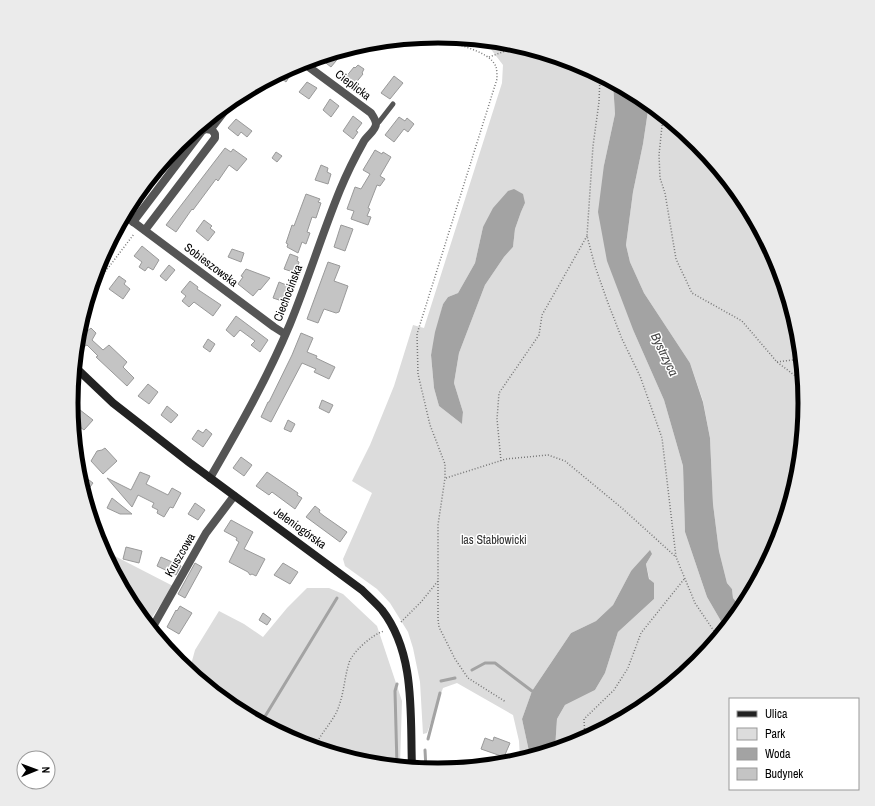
<svg xmlns="http://www.w3.org/2000/svg" width="875" height="806" viewBox="0 0 875 806" font-family="'Archivo Narrow',sans-serif">
  <style>
    .green { fill: #dcdcdc; fill-rule: evenodd }
    .water { fill: #a3a3a3 }
    .lines { fill: none; stroke-linecap: round; stroke-linejoin: round }
    .stream { stroke: #a3a3a3; stroke-width: 3 }
    .building { fill: #c4c4c4; stroke: #999 }
    .path { stroke: #777; stroke-width: 1.5; stroke-dasharray: 1 2; stroke-linecap: butt }
    .lane { stroke: #555; stroke-width: 5 }
    .street { stroke: #555; stroke-width: 8 }
    .secondary { stroke: #222; stroke-width: 8 }
    .labels { text-anchor: middle; stroke-width: 3; stroke-linejoin: round; paint-order: stroke }
    .street-label { font-size: 12px; fill: #000; stroke: #fff }
    .park-label { font-size: 12px; fill: #333; stroke: #fff }
    .water-label { font-size: 13px; font-style: italic; fill: #444; stroke: #fff }
    .rim { fill: none; stroke: #000; stroke-width: 5 }
  </style>
  <rect width="100%" height="100%" fill="#fff"/>
  <g class="green">
    <path d="M451,37L509,43L578,64L613,83L615,114L604,165L634,332L664,400L683,466L685,532L707,597L725,628L697,663L641,708L578,742L555,749L557,719L565,705L595,690L605,673L618,632L654,599L646,564L652,554L631,571L613,605L596,621L571,633L532,691L522,719L530,756L520,759L519,741L513,715L457,683L443,688L427,733L423,734L420,682L413,648L408,632L390,603L377,589L345,566L343,559L372,493L352,481L370,445L394,386L413,325L424,328L502,83L503,65L490,48ZM525,203L521,212L515,229L513,247L504,257L485,285L459,353L454,383L463,412L462,424L439,406L434,388L431,355L443,304L448,297L458,293L475,263L483,227Z"/>
    <polygon points="649,104 697,144 743,199 777,263 797,332 804,403 797,475 776,544 741,608 733,598 732,589 727,583 719,551 713,504 710,438 703,401 690,363 644,293 630,262 626,245 633,192 643,144"/>
    <polygon points="103,550 173,586 147,625 132,607 102,551"/>
    <polygon points="307,588 329,588 343,594 377,626 402,701 400,766 366,763 297,742 233,708 189,672 195,650 219,611 244,624 263,637 287,608"/>
  </g>
  <g class="water">
    <polygon points="613,83 642,98 649,104 643,144 633,192 626,245 630,262 644,293 690,363 703,402 710,438 713,504 719,551 727,583 732,589 733,598 741,608 725,628 707,597 685,532 683,466 664,400 634,332 607,261 598,212 604,165 615,114"/>
    <polygon points="514,189 523,194 525,203 521,212 515,229 513,247 504,257 485,285 459,353 454,383 463,412 462,424 439,406 434,388 431,355 435,332 443,304 448,297 458,293 475,263 483,227 493,208 508,191"/>
    <polygon points="650,550 652,554 646,564 649,579 654,583 654,599 618,632 605,673 595,690 565,705 557,719 555,749 530,756 522,719 532,691 571,633 596,621 613,605 631,571"/>
  </g>
  <g class="lines">
    <g class="stream">
      <polyline points="472,670 485,663 495,663 532,691"/>
      <polyline points="441,681 455,678"/>
      <polyline points="261,723 337,598"/>
      <polyline points="428,739 440,693"/>
      <polyline points="425,750 426,769"/>
      <polyline points="397,766 395,691 397,684"/>
    </g>
  </g>
  <g class="building">
    <polygon points="345,50 331,67 322,60 326,55"/>
    <polygon points="297,64 286,82 277,75"/>
    <polygon points="358,65 364,69 362,73 363,74 354,85 345,78 354,67 355,68"/>
    <polygon points="394,76 403,83 390,99 381,93"/>
    <polygon points="307,82 317,88 309,99 299,92"/>
    <polygon points="330,99 339,106 331,117 323,110"/>
    <polygon points="353,116 362,123 356,131 358,132 353,139 343,131"/>
    <polygon points="399,117 405,121 407,118 414,124 408,132 404,129 394,142 385,135"/>
    <polygon points="236,119 252,131 247,137 241,132 238,136 228,128"/>
    <polygon points="225,148 231,152 233,149 247,159 237,171 229,165 218,181 216,179 193,210 192,209 176,232 166,225"/>
    <polygon points="375,150 382,154 383,152 391,157 380,176 385,179 380,186 377,185 368,208 370,209 367,216 371,217 368,225 351,219 354,211 347,209 355,187 361,189 370,174 363,170"/>
    <polygon points="276,152 282,156 277,162 272,158"/>
    <polygon points="321,165 328,168 327,172 331,174 328,184 315,180"/>
    <polygon points="306,194 320,199 318,202 321,203 316,218 312,217 307,232 310,233 306,244 302,242 298,253 287,247 288,244 286,243 292,225 294,226"/>
    <polygon points="204,220 212,226 210,228 215,232 208,241 196,231"/>
    <polygon points="341,225 353,229 345,251 334,247"/>
    <polygon points="142,246 159,260 153,270 148,267 145,271 139,267 142,262 134,256"/>
    <polygon points="232,249 244,253 241,262 228,257"/>
    <polygon points="290,254 298,257 297,261 299,262 296,273 284,269"/>
    <polygon points="328,262 340,266 334,281 348,286 339,312 336,313 324,309 318,323 307,319"/>
    <polygon points="169,265 175,270 166,281 160,276"/>
    <polygon points="246,269 270,278 260,290 259,289 253,296 238,284 243,277 241,276"/>
    <polygon points="119,276 126,281 124,284 130,289 123,299 109,289"/>
    <polygon points="190,281 198,287 197,289 221,305 213,316 194,302 189,307 182,301 186,296 181,292"/>
    <polygon points="279,282 291,287 285,302 273,298"/>
    <polygon points="236,316 268,340 260,352 251,345 255,341 240,330 234,337 226,330"/>
    <polygon points="91,328 96,333 92,340 103,350 109,345 127,362 123,367 134,378 127,386 96,357 98,356 87,345 85,346 77,338 77,335 83,329 86,332"/>
    <polygon points="301,333 313,338 307,352 317,356 316,358 335,367 329,379 314,372 316,369 302,363 271,422 261,417 268,402 269,402 292,355"/>
    <polygon points="208,339 215,344 210,352 203,347"/>
    <polygon points="148,384 158,392 149,404 138,396"/>
    <polygon points="322,400 333,405 329,413 319,408"/>
    <polygon points="71,403 93,420 84,430 72,421"/>
    <polygon points="167,406 178,415 171,423 161,415"/>
    <polygon points="288,420 295,424 291,432 284,429"/>
    <polygon points="206,429 212,434 203,447 192,439 198,430 203,433"/>
    <polygon points="105,448 117,461 103,474 91,461 97,451 102,450"/>
    <polygon points="241,457 252,465 244,476 233,468"/>
    <polygon points="77,471 93,483 84,495 78,474"/>
    <polygon points="140,472 150,476 146,484 168,495 172,488 181,493 173,508 170,507 164,517 157,513 158,510 152,507 154,503 138,495 132,507 107,478 131,490"/>
    <polygon points="267,472 298,493 297,495 302,498 295,509 272,492 269,495 256,486"/>
    <polygon points="112,498 132,514 120,514 107,508"/>
    <polygon points="195,503 205,510 198,520 188,514"/>
    <polygon points="315,506 320,510 319,512 324,516 347,532 340,542 306,517"/>
    <polygon points="231,520 253,532 244,549 265,559 256,576 252,574 250,575 248,572 229,562 239,542 236,540 237,538 224,531"/>
    <polygon points="126,547 142,551 139,563 123,559"/>
    <polygon points="161,557 181,566 176,575 157,566"/>
    <polygon points="195,563 202,567 185,598 178,594"/>
    <polygon points="283,563 298,572 290,584 274,575"/>
    <polygon points="180,606 192,613 179,634 167,627 176,610 177,611"/>
    <polygon points="263,613 271,619 267,625 259,620"/>
    <polygon points="494,737 510,743 504,757 481,749 485,738 493,741"/>
  </g>
  <g class="lines">
    <g class="path">
      <polyline points="489,57 519,46"/>
      <polyline points="600,76 599,102 593,146 587,236 595,266 608,303 622,339 640,376 662,438 676,557 695,603 718,637"/>
      <polyline points="663,116 659,155 660,178 665,193 676,259 692,293 742,321 777,362 802,381"/>
      <polyline points="89,293 134,234"/>
      <polyline points="777,362 800,359"/>
      <polyline points="501,461 497,419 499,393 539,335 542,315 587,236"/>
      <polyline points="446,478 506,459 548,455 565,461 623,509 676,557"/>
      <polyline points="438,581 438,619 439,627 455,659 468,678 506,702"/>
      <path d="M401,622L421,602L438,581V525L445,478V464L430,425L418,374L417,334L497,79C497,75 497,70 496,67C490,49 445,42 429,37"/>
      <polyline points="585,738 584,719 614,690 628,668 641,633 685,578"/>
      <path d="M315,747C320,734 331,724 337,711C344,695 344,679 349,663C352,652 373,634 384,631"/>
    </g>
    <g class="lane">
      <polyline points="376,124 379,122 393,104"/>
      <polyline points="212,130 238,96"/>
    </g>
    <g class="street">
      <polyline points="124,215 274,327 285,334"/>
      <polyline points="133,222 202,131 206,129 212,130 215,134 215,138 145,230"/>
      <path d="M210,478C239,428 268,377 290,324C308,280 322,234 340,190C347,173 355,157 364,141C367,136 376,130 376,124C376,120 373,116 371,113L302,62"/>
      <polyline points="151,630 206,533 234,496"/>
    </g>
    <path class="secondary" d="M74,366L113,403L190,463L362,590C369,597 376,603 382,610C416,654 410,715 412,768"/>
  </g>
  <g class="labels">
    <g class="street-label">
      <text transform="translate(353 85) rotate(37)" y="4">Cieplicka</text>
      <text transform="translate(211 265) rotate(37)" y="4">Sobieszowska</text>
      <text transform="translate(288 293) rotate(-69)" y="4">Ciechocińska</text>
      <text transform="translate(300 528) rotate(36)" y="4">Jeleniogórska</text>
      <text transform="translate(180 555) rotate(-60)" y="4">Kruszcowa</text>
    </g>
    <g class="park-label">
      <text x="494" y="544">las Stabłowicki</text>
    </g>
    <g class="water-label">
      <text transform="translate(665 354) rotate(64)" y="5">Bystrzyca</text>
    </g>
  </g>
  <path d="M0 0H875V806H0ZM78 403a360 360 0 1 1 720 0a360 360 0 1 1-720 0Z" fill="#ebebeb" fill-rule="evenodd"/>
  <path class="rim" d="M78 403a360 360 0 1 1 720 0a360 360 0 1 1-720 0Z"/>
  <rect x="729" y="698" width="130" height="92" fill="#ffffff" stroke="#999999"/>
  <rect x="737" y="711" width="20" height="6" fill="#222222" stroke="#999999"/>
  <text x="765" y="718" font-size="12" fill="#000000">Ulica</text>
  <rect x="737" y="728" width="20" height="12" fill="#dcdcdc" stroke="#999999"/>
  <text x="765" y="738" font-size="12" fill="#000000">Park</text>
  <rect x="737" y="748" width="20" height="12" fill="#a3a3a3" stroke="#999999"/>
  <text x="765" y="758" font-size="12" fill="#000000">Woda</text>
  <rect x="737" y="768" width="20" height="12" fill="#c4c4c4" stroke="#999999"/>
  <text x="765" y="778" font-size="12" fill="#000000">Budynek</text>
  <g transform="translate(36 770) rotate(89)"><circle r="19" fill="#ffffff" stroke="#999999"/>
  <path d="M0-3L7 15L0 10L-7 15Z" fill="#000000"/>
  <text y="-6" font-size="11" font-weight="bold" text-anchor="middle" fill="#000000">N</text>
  </g>
</svg>
